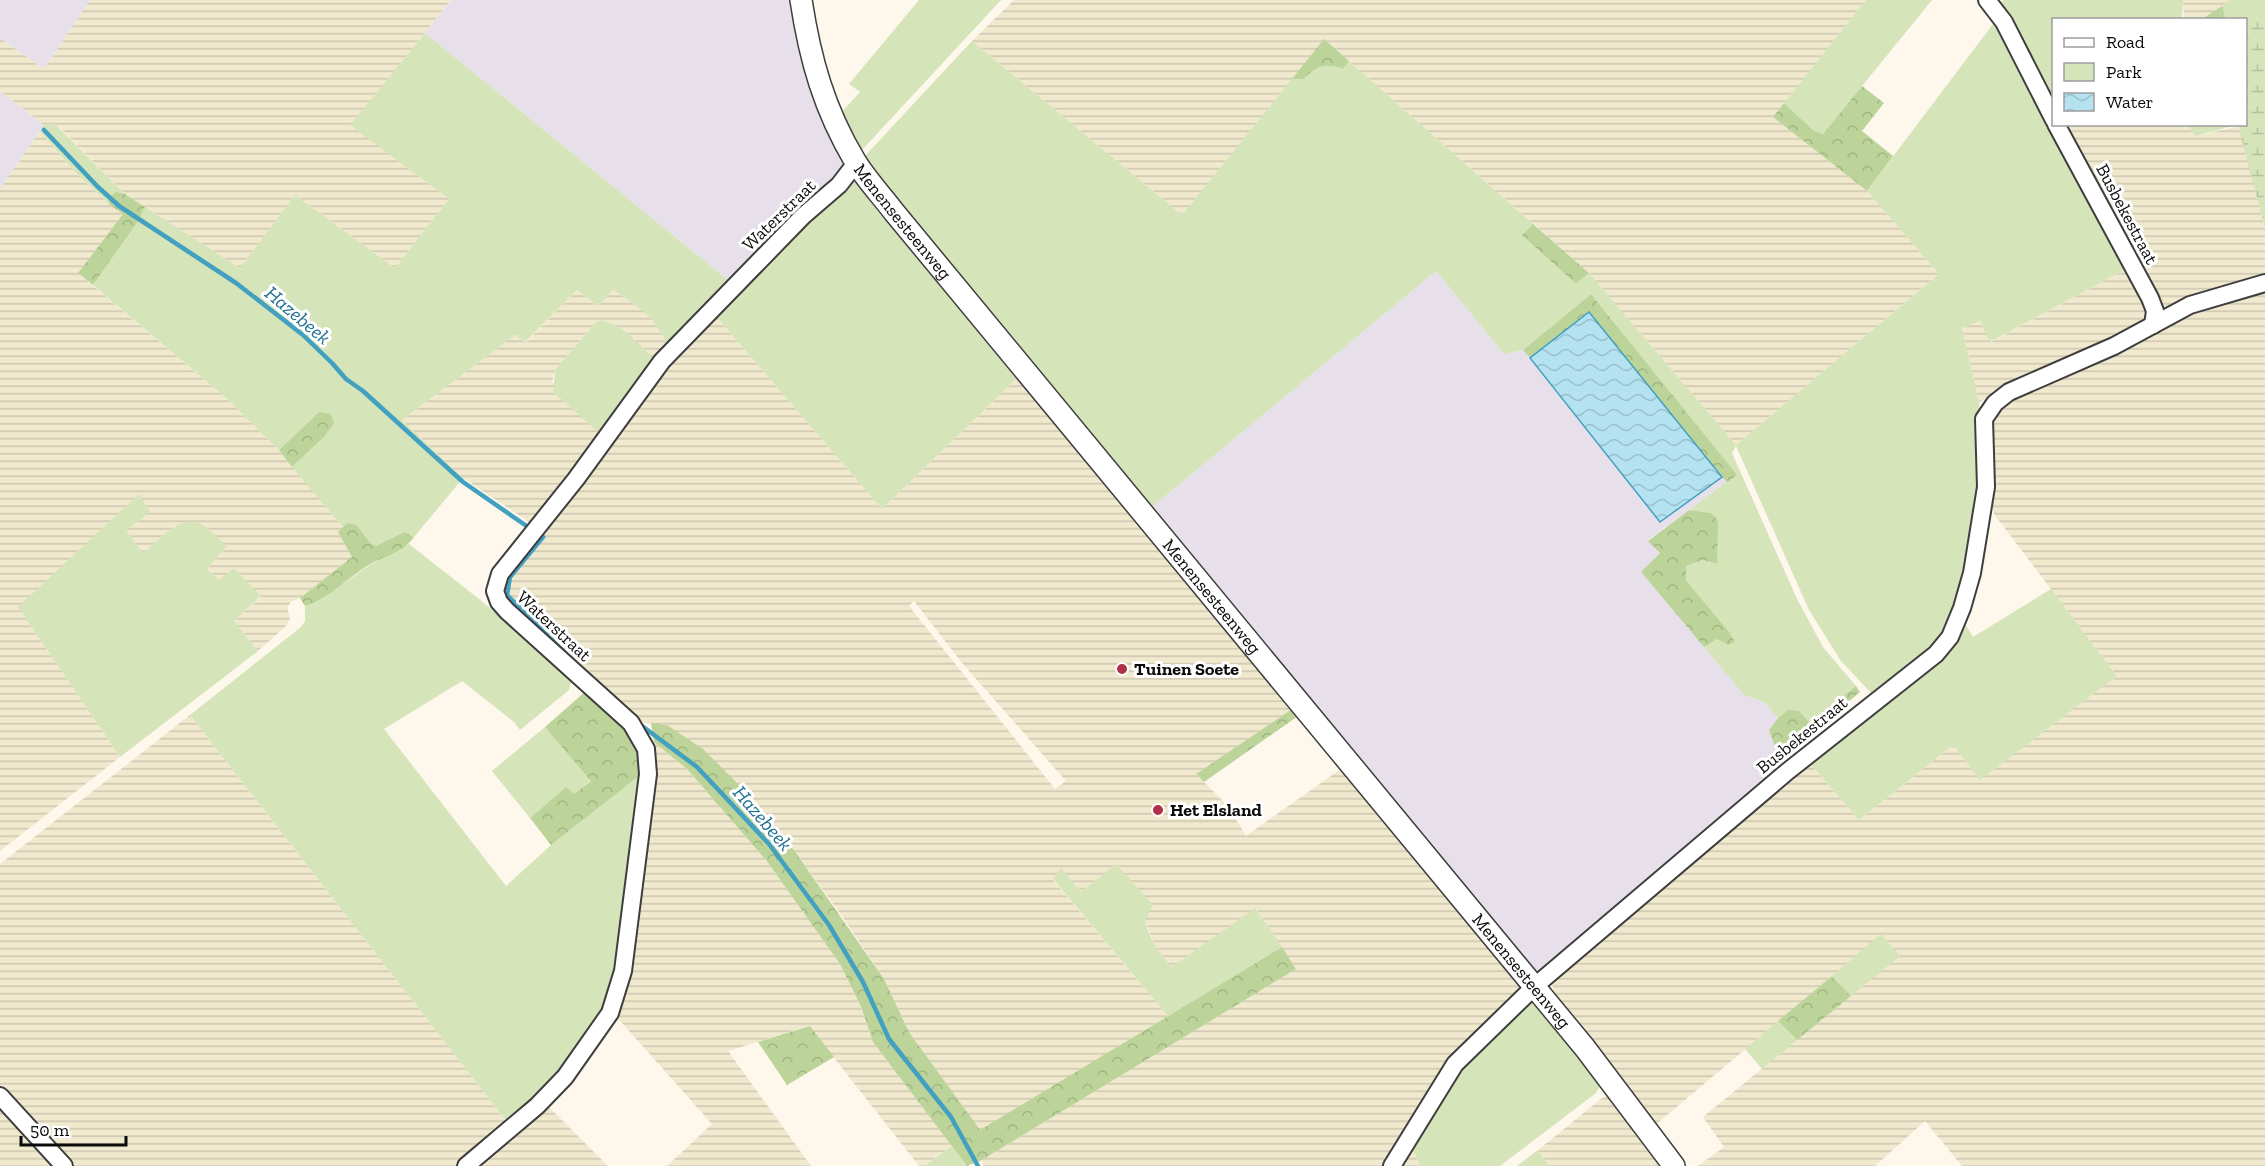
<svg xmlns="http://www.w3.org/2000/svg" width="2265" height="1166" viewBox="0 0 2265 1166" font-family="'Zilla Slab',serif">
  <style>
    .industrial { fill: #e7e0ea }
    .farmland { fill: url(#farmland-rules); fill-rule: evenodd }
    .green { fill: #d5e4b9 }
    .forest { fill: url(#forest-crowns) }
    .wetland { fill: url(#wetland-marsh) }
    .water { fill: url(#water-waves); stroke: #42a0c1; stroke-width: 1.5 }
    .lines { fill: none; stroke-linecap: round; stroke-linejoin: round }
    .stream { stroke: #42a0c1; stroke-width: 4.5 }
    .minor-casing { stroke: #3e3e3e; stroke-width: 20 }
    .tertiary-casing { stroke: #3e3e3e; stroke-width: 24 }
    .minor { stroke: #fff; stroke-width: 16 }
    .tertiary { stroke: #fff; stroke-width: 21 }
    .poi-dot { fill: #af3048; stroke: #fff; stroke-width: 2 }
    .labels { text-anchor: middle; stroke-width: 6; stroke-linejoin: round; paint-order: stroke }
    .street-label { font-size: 18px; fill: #0b0b0b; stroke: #fff }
    .poi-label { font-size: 18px; font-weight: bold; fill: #0b0b0b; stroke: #fff; text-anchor: start }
    .water-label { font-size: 20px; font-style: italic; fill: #207091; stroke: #fff }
  </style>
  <defs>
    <pattern id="farmland-rules" width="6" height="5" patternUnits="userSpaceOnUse" patternTransform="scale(1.5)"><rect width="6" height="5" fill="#f1e9ce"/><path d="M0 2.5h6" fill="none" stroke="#cdc6b0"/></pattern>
    <pattern id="forest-crowns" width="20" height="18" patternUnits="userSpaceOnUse" patternTransform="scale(1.5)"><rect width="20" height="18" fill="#bcd499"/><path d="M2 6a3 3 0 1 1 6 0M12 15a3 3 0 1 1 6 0" fill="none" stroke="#a0b582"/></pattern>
    <pattern id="wetland-marsh" width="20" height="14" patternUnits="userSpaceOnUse" patternTransform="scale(1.5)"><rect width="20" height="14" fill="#d5e4b9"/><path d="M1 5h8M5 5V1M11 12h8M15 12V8" fill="none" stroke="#b6c29e"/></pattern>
    <pattern id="water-waves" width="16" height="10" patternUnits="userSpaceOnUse" patternTransform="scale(1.5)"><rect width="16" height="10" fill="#b5e2f0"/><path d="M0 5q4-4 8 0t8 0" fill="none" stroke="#9ac1cc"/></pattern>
  </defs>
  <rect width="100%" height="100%" fill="#fdf7ec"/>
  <g class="industrial">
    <polygon points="0,0 90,0 44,69 0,38"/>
    <polygon points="451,0 793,0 801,55 812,92 845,164 729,281 425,33"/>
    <polygon points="0,91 44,125 0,189"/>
    <polygon points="1436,271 1504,354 1523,350 1660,521 1722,477 1727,482 1648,540 1660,553 1642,572 1744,695 1764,702 1778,718 1769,730 1774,745 1788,764 1538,976 1152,507"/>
  </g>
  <g class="farmland">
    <polygon points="90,0 451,0 351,125 449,199 395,268 295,195 240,268 125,194 60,128 55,124 44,125 0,91 0,38 44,69"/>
    <polygon points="1014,0 1866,0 1773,117 1867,191 1939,274 1736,445 1589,273 1325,40 1182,215 972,41"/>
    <polygon points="2183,0 2230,0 2202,20 2187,19 2184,17"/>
    <polygon points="2067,124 2188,125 2195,136 2240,126 2265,228 2265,280 2161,311 2062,127"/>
    <polygon points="40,131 77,174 109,204 124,213 78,273 226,398 279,450 343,527 338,532 352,557 300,598 292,601 287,607 290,619 286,626 258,651 234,621 261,597 219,580 207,569 227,546 176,525 143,553 126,530 18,607 120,757 0,851 0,189"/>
    <polygon points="2126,269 2146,305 2145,316 2141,324 2122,337 1979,402 1962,328 1980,321 1991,342"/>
    <polygon points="577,290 598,306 613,290 648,313 661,332 669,348 656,362 640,345 610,322 602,320 595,323 555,370 552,382 602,435 532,524 463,478 402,420 517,333 525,343"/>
    <polygon points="2265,291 2265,1166 1962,1166 1925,1121 1875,1166 1698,1166 1724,1147 1703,1117 1899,956 1881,935 1654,1126 1554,993 1552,983 1808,761 1859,820 1953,745 1980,779 2117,676 1994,514 1990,496 1991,427 1996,412 2005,402 2118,353 2195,314 2237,296"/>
    <path d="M714,314L882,509L1017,378L1292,709L1196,774L1228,806L1246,836L1342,768L1519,982V996L1385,1166H983L982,1160L1296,969L1256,909L1172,968L1156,948L1145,921L1116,864L1081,892L1061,869L1053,880L1168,1016L980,1131L909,1032L884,979L844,919L794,850L739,785L667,725L637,722L502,597L503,582L663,368ZM914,601L962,663L1066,781L1055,789L909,606Z"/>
    <polygon points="190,715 508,1123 457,1166 70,1166 0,1089 0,864"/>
    <polygon points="654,742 687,769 766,860 840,964 861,1008 873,1042 952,1146 925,1166 919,1166 809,1026 728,1051 811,1166 667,1166 712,1124 614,1014 648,746"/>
    <polygon points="1608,1096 1661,1166 1549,1166 1538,1150 1602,1098"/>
    <polygon points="0,1104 56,1166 0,1166"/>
    <polygon points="547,1105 608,1166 476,1166"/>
    <polygon points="1412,1147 1420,1166 1398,1166"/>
  </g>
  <g class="green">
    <polygon points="919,0 1001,0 861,151 839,115 860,92 849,84"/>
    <polygon points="1866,0 1932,0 1823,134 1813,130 1784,103"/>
    <polygon points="2003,0 2183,0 2182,20 2054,20 2053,111 2000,8"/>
    <polygon points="2230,0 2265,0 2265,5 2246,36 2246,41 2246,20 2226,19 2222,6"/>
    <path d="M1996,20L2126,269L1990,342L1980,321L1962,328L1979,402L1981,454L1978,506L1958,602L1939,644L1874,696L1841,661L1809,610L1736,446L1732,453L1797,599L1823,647L1856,686L1808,722L1788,710L1778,718L1764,702L1744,695L1704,647L1717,639L1728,645L1735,642L1730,633L1686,580V566L1703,560L1717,564L1711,513L1689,510L1736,475L1591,294L1523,350L1504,354L1436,271L1152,507L943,258L864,157L972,41L1182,215L1292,79H1304C1317,65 1326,63 1343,69L1349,61L1533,224L1521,236L1526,239L1576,284L1589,273L1736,445L1939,274L1867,191Z"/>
    <path d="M425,33L729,281L669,348C653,314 643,310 613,290L598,306L577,290L524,343L516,334L402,420L463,478L414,537L404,532L376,546L370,543L357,525L347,523L343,527L292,467L324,437L319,412L279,450L226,398L93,285L137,223L145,207L240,268L295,195L395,268L449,199L350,125Z"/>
    <polygon points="55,124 125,194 116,192 109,197 109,204 77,174 40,131 44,125"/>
    <polygon points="2240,124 2195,136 2188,125 2188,124"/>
    <polygon points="848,182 856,182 863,189 1017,378 882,509 714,314"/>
    <path d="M602,320C623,325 642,346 656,362L602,435L553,392L555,370L595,323Z"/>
    <path d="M139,494L150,512L126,530L143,553C158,542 180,513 201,524C210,530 219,539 227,546L207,569L219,580L234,568L261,596L234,621L258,651L120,757L18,607Z"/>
    <polygon points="409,544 479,599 572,679 569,690 520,730 514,722 462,681 384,729 506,886 551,845 643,773 617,978 606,1009 564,1070 508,1123 190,715 301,627 305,621 305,606 322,599 368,566"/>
    <polygon points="2051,589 2117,676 1980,780 1953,745 1859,820 1808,761 1962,619 1973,637"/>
    <polygon points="545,727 591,780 574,795 566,787 530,818 492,771"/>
    <path d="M1116,864L1153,905L1145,921C1150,940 1159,953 1172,967L1255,908L1282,947L1168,1016L1053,879L1061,868L1081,892Z"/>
    <polygon points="1881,934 1900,956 1851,996 1832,976"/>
    <polygon points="1531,1003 1537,1004 1600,1086 1596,1093 1500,1166 1420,1166 1412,1147 1464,1063 1523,1007"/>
    <polygon points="1778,1021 1797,1040 1762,1069 1745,1049"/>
    <polygon points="952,1146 967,1166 925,1166"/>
    <polygon points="1538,1150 1549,1166 1517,1166"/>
  </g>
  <g class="forest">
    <polygon points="2222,6 2226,19 2202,19"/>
    <path d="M1324,39L1349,61L1343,69C1326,63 1317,65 1304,79H1292Z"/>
    <polygon points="1862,86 1884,103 1862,131 1893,156 1867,191 1773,117 1784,103 1813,130 1823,134"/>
    <polygon points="116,192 125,194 145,207 137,223 93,285 78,273 123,214 109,204 109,197"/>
    <polygon points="1533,224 1589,273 1576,284 1526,239 1521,236"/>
    <polygon points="1591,294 1737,475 1727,482 1722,477 1589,313 1530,358 1523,350"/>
    <polygon points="319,412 331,414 334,423 324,437 292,467 279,450"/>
    <polygon points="1689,510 1711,513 1718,520 1717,564 1703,560 1686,566 1686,580 1730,633 1735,642 1728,645 1717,639 1704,647 1641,572 1660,553 1648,541"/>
    <path d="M347,523L357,525L370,543L376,546L404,532L414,537C403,553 383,556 367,566C346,579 329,599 305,606L300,598L352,557L338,532Z"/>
    <polygon points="1856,686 1860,692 1783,757 1774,745 1769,730 1778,718 1788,710 1799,711 1809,722"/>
    <polygon points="587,690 636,735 643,773 551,845 530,818 566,787 574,794 591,781 545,727"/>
    <polygon points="1292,709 1298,716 1204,782 1196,774"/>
    <polygon points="651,723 667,725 703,749 739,785 794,850 884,979 909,1032 980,1130 1282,947 1296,969 982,1160 967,1166 873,1042 861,1007 840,964 766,860 687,769 654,742"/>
    <polygon points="1832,976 1851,996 1797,1040 1778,1021"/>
    <polygon points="810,1026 834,1057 787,1085 758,1042"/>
  </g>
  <polygon class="wetland" points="2265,5 2265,228 2240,133 2240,125 2246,124 2246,36"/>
  <polygon class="water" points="1589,312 1722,477 1660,522 1530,358"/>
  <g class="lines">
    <g class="stream">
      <polyline points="44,130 98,187 119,206 236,283 303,335 332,363 346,379 363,391 463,482 528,527"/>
      <polyline points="543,537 510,577 507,595 565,653"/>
      <polyline points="638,723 697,767 769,844 829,925 863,982 889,1039 951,1117 978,1166"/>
    </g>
    <defs>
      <g id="minor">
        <polyline points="1987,0 2004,22 2054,120"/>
        <polyline points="2056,124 2150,298 2155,311 2153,325"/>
        <polyline points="0,1096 64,1166"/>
        <polyline points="466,1166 537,1106 565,1077 610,1013 623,971 648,774 646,749 631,723 507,611 499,602 495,591 500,574 576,479 662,361 803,216 839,185 856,163"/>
        <polyline points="1392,1166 1455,1064 1535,986 1788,771 1936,654 1950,637 1962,608 1972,573 1986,487 1984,419 1995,403 2009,392 2114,346 2190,305 2265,283"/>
      </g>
      <g id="tertiary">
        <path id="s1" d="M801,0C810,59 824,109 855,161C866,179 881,195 894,212L1585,1048L1674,1166"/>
      </g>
    </defs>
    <use href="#minor" class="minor-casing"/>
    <use href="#tertiary" class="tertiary-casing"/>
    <use href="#minor" class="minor"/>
    <use href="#tertiary" class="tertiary"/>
  </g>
  <g class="poi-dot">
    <circle cx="1122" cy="669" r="6"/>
    <circle cx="1158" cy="810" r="6"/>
  </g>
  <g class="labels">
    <g class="street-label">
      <text transform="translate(2127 214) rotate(62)" y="6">Busbekestraat</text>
      <text transform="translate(779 215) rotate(-44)" y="6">Waterstraat</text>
      <text dy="6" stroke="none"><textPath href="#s1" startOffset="248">Menensesteenweg</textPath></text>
      <text dy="6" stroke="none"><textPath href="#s1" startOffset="734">Menensesteenweg</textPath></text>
      <text transform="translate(554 626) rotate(43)" y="6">Waterstraat</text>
      <text transform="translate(1802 735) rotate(-39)" y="6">Busbekestraat</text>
      <text dy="6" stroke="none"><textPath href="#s1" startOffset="1220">Menensesteenweg</textPath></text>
    </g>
    <g class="poi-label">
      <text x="1134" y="675">Tuinen Soete</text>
      <text x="1170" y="816">Het Elsland</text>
    </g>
    <g class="water-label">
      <text transform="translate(298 315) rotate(40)" y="7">Hazebeek</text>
      <text transform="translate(763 818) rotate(49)" y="7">Hazebeek</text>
    </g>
  </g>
  <rect x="2052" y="18" width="195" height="108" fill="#ffffff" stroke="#9d9d9d" stroke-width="1.5"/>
  <rect x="2064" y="38" width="30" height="9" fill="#ffffff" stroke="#9d9d9d" stroke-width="1.5"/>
  <text x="2106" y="48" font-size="18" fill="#0b0b0b">Road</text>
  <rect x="2064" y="63" width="30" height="18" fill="#d5e4b9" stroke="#9d9d9d" stroke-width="1.5"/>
  <text x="2106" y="78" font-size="18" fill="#0b0b0b">Park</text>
  <rect x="2064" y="93" width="30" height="18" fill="url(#water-waves)" stroke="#9d9d9d" stroke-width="1.5"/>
  <text x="2106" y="108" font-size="18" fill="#0b0b0b">Water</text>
  <path d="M21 1136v9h105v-9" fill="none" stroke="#0b0b0b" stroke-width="3"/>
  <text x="30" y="1136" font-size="18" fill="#0b0b0b" stroke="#ffffff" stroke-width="4.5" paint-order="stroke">50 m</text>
</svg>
